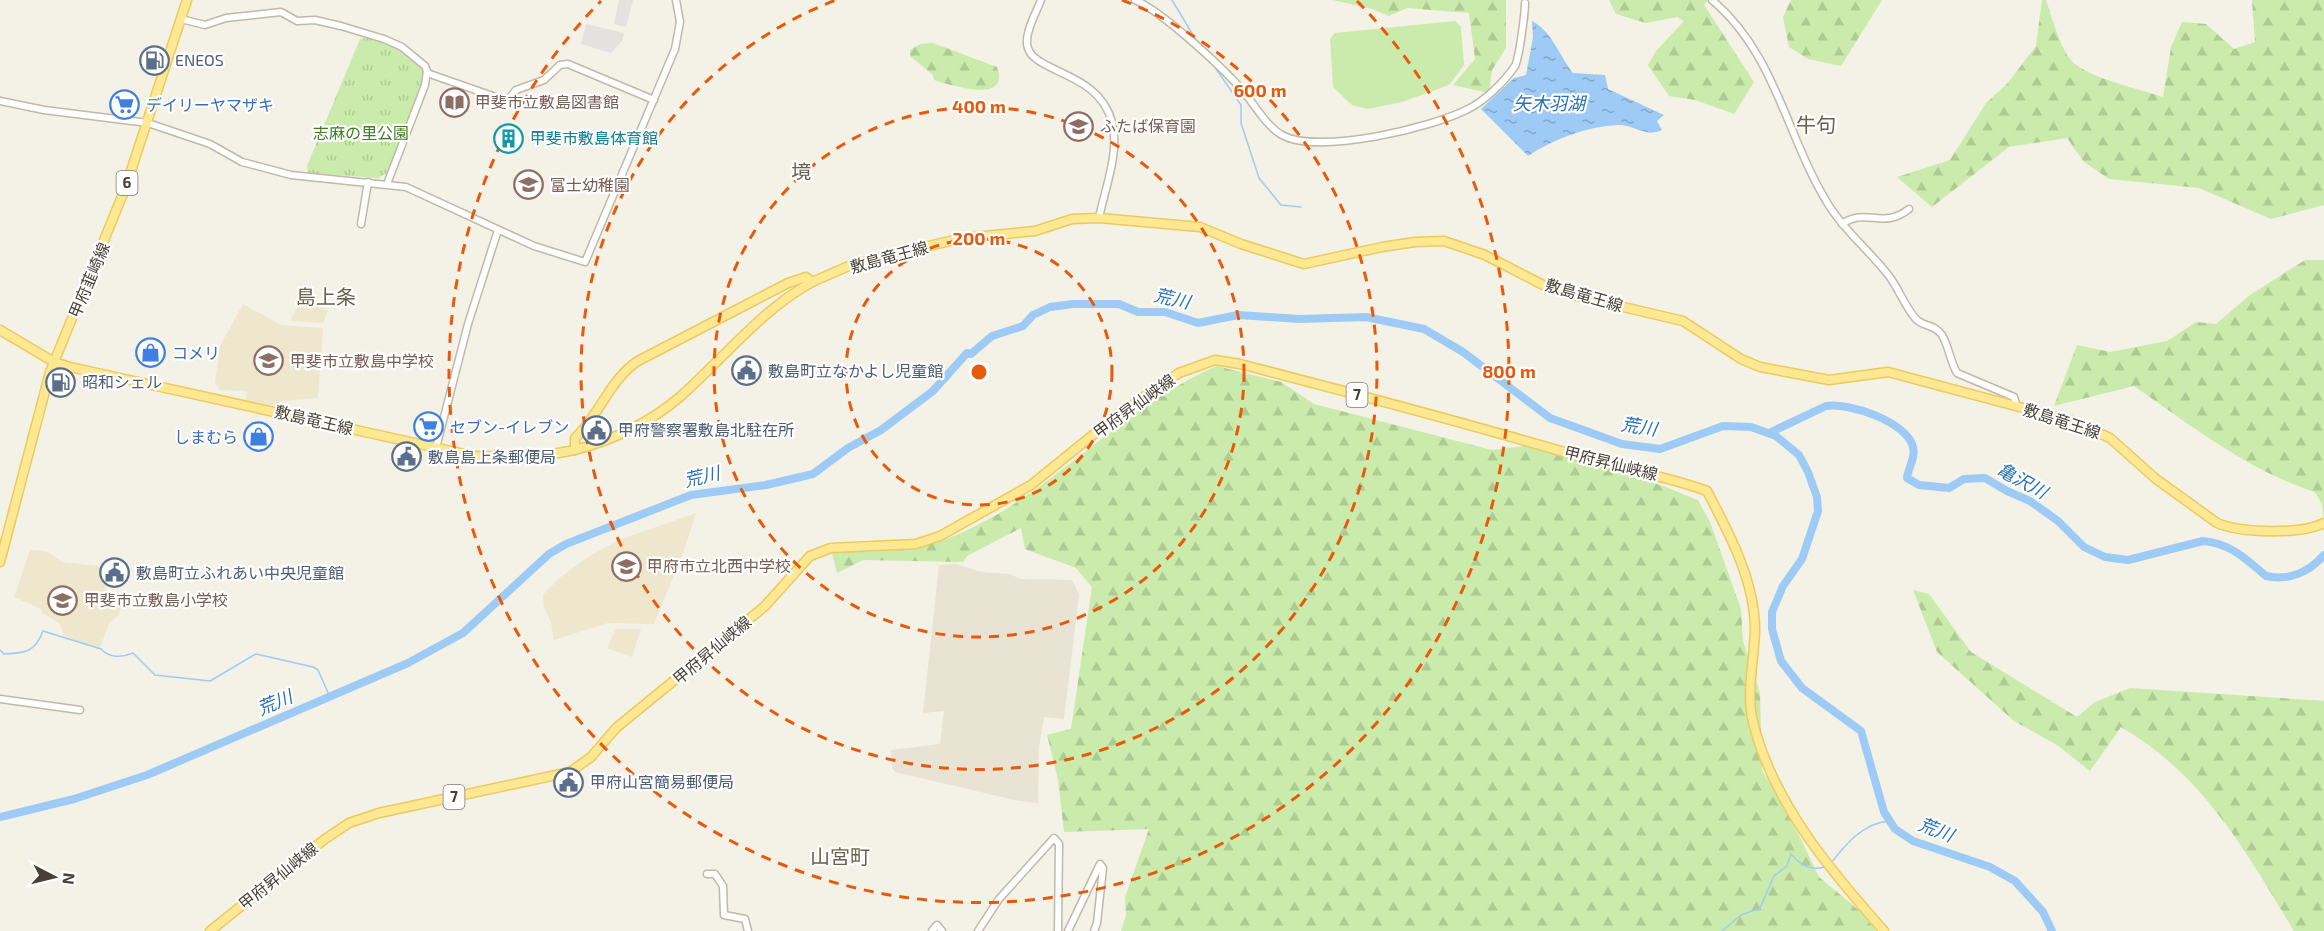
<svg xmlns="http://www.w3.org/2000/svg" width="2324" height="931" viewBox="0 0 2324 931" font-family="'Exo 2','Noto Sans JP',sans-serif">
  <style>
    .residential { fill: #e8e3d3 }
    .education { fill: #eee7ce }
    .forest { fill: url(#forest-firs) }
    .park { fill: url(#park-tufts) }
    .garden { fill: #caebab }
    .parking { fill: #e4e2de }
    .water { fill: url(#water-ripples) }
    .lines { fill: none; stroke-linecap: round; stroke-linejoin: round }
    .stream { stroke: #9ecbf5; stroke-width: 1.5 }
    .river { stroke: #9ecbf5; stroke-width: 8 }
    .minor-casing { stroke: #c0b9a7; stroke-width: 9 }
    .major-casing { stroke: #ebcb5c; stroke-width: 11 }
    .minor { stroke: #fff; stroke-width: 6 }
    .major { stroke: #ffe893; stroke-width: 8 }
    .ring { fill: none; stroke: #e8590c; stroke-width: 3; stroke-dasharray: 10 8 }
    .labels { text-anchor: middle; stroke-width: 4.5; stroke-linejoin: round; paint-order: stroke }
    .shield { fill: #fff; stroke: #7e7a71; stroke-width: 1.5 }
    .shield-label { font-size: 15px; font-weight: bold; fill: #474134 }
    .service-label { font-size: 16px; fill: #4e5e75; stroke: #fff; text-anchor: start }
    .education-label { font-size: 16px; fill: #785e54; stroke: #fff; text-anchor: start }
    .shop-label { font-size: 16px; fill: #366cbe; stroke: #fff; text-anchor: start }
    .park-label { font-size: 16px; fill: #3f7d24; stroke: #fff }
    .culture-label { font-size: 16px; fill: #0d838f; stroke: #fff; text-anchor: start }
    .street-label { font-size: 16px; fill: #474134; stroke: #fff }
    .water-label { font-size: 18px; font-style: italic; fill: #2771ba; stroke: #fff }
    .quarter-label { font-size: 20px; fill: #6a604b; stroke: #fff }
    .centre { fill: #e8590c; stroke: #fff; stroke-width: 3 }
    .ring-label { font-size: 18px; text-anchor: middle; font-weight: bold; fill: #e8590c; stroke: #fff; stroke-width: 4.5; stroke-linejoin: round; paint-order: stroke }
  </style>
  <defs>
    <pattern id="forest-firs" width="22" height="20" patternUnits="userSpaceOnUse" patternTransform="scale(1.5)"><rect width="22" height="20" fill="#caebab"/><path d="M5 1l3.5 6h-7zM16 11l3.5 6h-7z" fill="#afcb94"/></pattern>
    <pattern id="park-tufts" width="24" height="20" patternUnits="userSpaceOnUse" patternTransform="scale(1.5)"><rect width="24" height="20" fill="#caebab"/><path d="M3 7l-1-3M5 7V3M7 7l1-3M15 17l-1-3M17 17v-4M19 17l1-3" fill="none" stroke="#afcb94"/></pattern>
    <pattern id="water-ripples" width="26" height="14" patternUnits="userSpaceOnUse" patternTransform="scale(1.5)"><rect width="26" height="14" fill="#9ecbf5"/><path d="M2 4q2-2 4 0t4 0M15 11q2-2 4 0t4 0" fill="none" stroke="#83a6c7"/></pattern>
  </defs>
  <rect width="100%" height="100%" fill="#f4f1e6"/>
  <polygon class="residential" points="956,564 981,572 1009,574 1021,579 1072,580 1079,594 1064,719 1044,717 1039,747 1038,803 1019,801 895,772 892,768 891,750 940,744 944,711 923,713 939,565"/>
  <g class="education">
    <polygon points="301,300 328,310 323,323 290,321"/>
    <polygon points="243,304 281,325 323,328 318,398 282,401 281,408 246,400 247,391 220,390 215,383 220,346"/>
    <polygon points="696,513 683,553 654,624 608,623 554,640 551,622 544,608 543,595 561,577 589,556 622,539"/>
    <polygon points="30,550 46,551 62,562 106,567 106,602 121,607 118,615 109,624 99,649 64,636 60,624 42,613 41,609 14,597"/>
    <polygon points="616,629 641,629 632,657 607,648"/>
  </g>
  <g class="forest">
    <polygon points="1333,0 1506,0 1506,48 1492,70 1489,93 1453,85 1475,59 1469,13 1407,8 1389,16 1372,9"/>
    <polygon points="1609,0 1708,0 1704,5 1754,82 1734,114 1695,100 1669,96 1648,65 1656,51 1684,21 1677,17 1646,23 1616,14"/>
    <polygon points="1791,0 1882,0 1841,66 1808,59 1789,47 1783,17"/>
    <path d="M2042,0H2046C2052,17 2061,53 2075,64C2094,79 2139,89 2163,97L2171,47L2182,22L2206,24L2234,49L2255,42L2252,0H2324V205L2271,219L2199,188L2109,179L2084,162L2067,138L2009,147L1932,207L1897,177L1950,160L1986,103L2007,84L2036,46Z"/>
    <path d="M933,43L997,67C1011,105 950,85 934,80L933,75L910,56V50L920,44Z"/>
    <path d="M2305,260H2324V524L2322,504L2315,492C2249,471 2190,425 2134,386L2054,406L2077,345L2110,352L2167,341L2196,322L2216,324L2250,295Z"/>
    <path d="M1217,366L1281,382L1314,404L1492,450L1532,445L1663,486L1698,500L1710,522L1741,609L1743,641L1760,693L1762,770L1797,831L1819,877L1861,912L1876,931H1121L1126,915L1125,897L1149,829L1064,832L1058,779L1047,735L1071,729L1092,587L1076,568L1025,549L1021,528L967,556L963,562L863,560L837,573L832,553C864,550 901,554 932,544C1042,509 1113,410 1217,366Z"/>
    <path d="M1913,590L1929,594L1971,652L2077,717L2095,702L2130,688L2324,701V931H2294C2247,853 2203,774 2121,727L2090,771L2057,745L2014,721L1937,652Z"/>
  </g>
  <path class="park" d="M367,38C381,42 417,55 423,70C428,84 397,149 390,166L387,173L378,178L308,173L307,166L360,39Z"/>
  <polygon class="garden" points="1455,21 1461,27 1464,65 1449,85 1402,102 1368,109 1352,105 1333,87 1330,39 1335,33"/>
  <g class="parking">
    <polygon points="619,0 633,0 626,27 614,24"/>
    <polygon points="586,24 624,33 622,41 611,53 581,44"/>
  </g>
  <path class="water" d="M1532,21C1552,31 1560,57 1573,73L1605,75L1608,89L1664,115L1657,121L1662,130C1644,138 1635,124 1617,125C1585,127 1554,139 1528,156L1481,109L1514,78L1526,75L1533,37Z"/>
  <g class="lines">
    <g class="stream">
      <polyline points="1172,0 1196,40"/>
      <polyline points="1214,66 1241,105 1241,123 1259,178 1281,205 1301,207"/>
      <path d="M0,650L4,654C26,653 35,652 43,631L101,649C109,658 122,658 133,653L155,675L210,681L256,654L313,667L318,670L330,697"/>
      <path d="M1831,863C1845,845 1863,823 1889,821"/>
      <path d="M1722,931L1741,915L1760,908L1774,876L1787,866L1791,854C1801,865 1809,871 1824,867"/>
    </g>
    <g class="river">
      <path d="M1769,433L1826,406C1849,402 1907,422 1913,447C1916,457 1908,468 1907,478L1919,485L1949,488L1964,479L1985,478L2007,491L2030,501L2058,521L2084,547L2105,557L2128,560L2203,541C2230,543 2246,559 2266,576C2289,581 2309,572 2324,555"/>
      <polyline points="0,817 74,799 147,775 408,663 463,633 549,554 566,544 691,495 766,485 813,474 848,448 881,430 933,391 967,353 971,354 992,336 1023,326 1033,315 1050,307 1073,304 1119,304 1138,312 1165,312 1198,323 1238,315 1300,319 1366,317 1424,329 1463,352 1550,418 1622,444 1660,449 1723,426 1751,427 1776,436 1799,455 1808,472 1817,497 1818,511 1802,559 1783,586 1772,612 1772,629 1781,661 1802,688 1861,731 1884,812 1895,829 1913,841 1990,867 2015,881 2043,912 2052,931"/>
    </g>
    <defs>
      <g id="minor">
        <path d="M1041,0C1036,13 1026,30 1027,44C1030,74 1098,69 1112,122C1120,152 1105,188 1099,218"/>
        <path d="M1135,0C1163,12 1222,67 1243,91C1255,105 1266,126 1282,135C1318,155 1432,128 1468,109C1485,101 1505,81 1515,66C1519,59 1525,13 1525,3"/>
        <path d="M1712,0C1776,54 1786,136 1828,204C1845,232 1870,251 1889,276C1899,289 1905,307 1916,319C1923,327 1935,324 1942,335C1949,347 1950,361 1957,373L2014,397L2017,407"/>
        <polyline points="181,19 205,25 226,18 281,12 297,21 315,20 341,26 384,39 402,47 425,66 427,71 425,85 387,184"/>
        <polyline points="427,73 507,101 516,90 544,80 560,65 568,64 654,100"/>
        <polyline points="0,101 44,110 148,123 210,144 242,162 291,175 406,187 534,246 585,262 675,49 680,22 676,0"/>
        <polyline points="361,224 368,182"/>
        <path d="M1842,224C1866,207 1883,230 1909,209"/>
        <polyline points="436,448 468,324 498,230"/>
        <polyline points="0,699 80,710"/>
        <polyline points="707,874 715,874 723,886 724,915 745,919 748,931"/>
        <polyline points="932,931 937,925 942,931"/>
        <polyline points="978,931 999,899 1054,838 1059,844 1058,931"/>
        <polyline points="1068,931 1100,864 1103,868 1097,923 1094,931"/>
      </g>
      <g id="major">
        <path d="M0,330L54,362L70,367L474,456L536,457L575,450V438C599,416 610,379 638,361L788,283L806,277L812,282L851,265L907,251L963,238L1035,231L1072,219L1099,218L1200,227L1241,244L1304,264L1382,247L1415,242L1444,241L1485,255L1545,286L1568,294L1683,321L1741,359L1760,367L1829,380L1888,372L2072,421L2110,438L2156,479L2217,523C2241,533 2300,535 2324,523"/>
        <path d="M575,450C613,440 651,422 681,396C725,357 760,311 812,282"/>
        <polyline points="0,562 50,372 125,189 187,0"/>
        <path d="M210,931L325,839L349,823L379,813L570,772L591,757L616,728L765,606L810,556L831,548L916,544L940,536L1031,485L1120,413L1179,373L1215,360L1240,364C1356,394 1473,425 1588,459C1628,471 1668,476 1707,491C1730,535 1755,581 1755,631C1754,660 1746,694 1753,722C1773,803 1830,870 1884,931"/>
      </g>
    </defs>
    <use href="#minor" class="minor-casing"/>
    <use href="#major" class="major-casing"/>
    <use href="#minor" class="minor"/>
    <use href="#major" class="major"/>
  </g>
  <g class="ring">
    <circle cx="979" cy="372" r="133"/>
    <circle cx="979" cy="372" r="265"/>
    <path d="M1122 0A398 398 0 1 1 836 0"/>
    <path d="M1357 1A530 530 0 1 1 601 1"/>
  </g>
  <defs>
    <symbol id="fuel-ring" viewBox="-11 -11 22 22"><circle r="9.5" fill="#fff" stroke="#5c6f8a" stroke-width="1.5"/><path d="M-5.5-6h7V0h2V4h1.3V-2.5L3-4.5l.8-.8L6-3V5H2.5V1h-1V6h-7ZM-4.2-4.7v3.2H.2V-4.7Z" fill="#5c6f8a"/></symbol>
    <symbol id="library-ring" viewBox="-11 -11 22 22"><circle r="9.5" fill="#fff" stroke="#8d6e63" stroke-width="1.5"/><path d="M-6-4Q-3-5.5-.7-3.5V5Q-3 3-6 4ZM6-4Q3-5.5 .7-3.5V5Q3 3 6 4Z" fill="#8d6e63"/></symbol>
    <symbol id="supermarket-ring" viewBox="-11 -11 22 22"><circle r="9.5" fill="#fff" stroke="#3f7fe0" stroke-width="1.5"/><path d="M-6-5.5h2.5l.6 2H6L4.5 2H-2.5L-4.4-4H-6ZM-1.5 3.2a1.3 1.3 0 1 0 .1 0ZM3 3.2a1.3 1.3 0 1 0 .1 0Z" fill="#3f7fe0"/></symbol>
    <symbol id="school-ring" viewBox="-11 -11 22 22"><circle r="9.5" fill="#fff" stroke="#8d6e63" stroke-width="1.5"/><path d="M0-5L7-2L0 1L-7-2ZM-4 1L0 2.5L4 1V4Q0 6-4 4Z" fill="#8d6e63"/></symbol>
    <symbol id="building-ring" viewBox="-11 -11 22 22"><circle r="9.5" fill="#fff" stroke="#0f9aa8" stroke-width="1.5"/><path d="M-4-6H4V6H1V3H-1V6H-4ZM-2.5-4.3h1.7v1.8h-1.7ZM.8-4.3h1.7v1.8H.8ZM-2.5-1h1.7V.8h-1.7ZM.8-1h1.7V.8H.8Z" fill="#0f9aa8"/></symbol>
    <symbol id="shop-ring" viewBox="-11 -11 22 22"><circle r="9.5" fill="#fff" stroke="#3f7fe0" stroke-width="1.5"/><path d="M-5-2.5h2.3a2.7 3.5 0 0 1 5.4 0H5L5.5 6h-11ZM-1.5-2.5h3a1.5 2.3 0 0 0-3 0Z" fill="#3f7fe0"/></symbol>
    <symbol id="civic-ring" viewBox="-11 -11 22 22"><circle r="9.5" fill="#fff" stroke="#5c6f8a" stroke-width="1.5"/><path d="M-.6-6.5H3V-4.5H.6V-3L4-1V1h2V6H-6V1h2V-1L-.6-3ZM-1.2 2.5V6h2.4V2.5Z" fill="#5c6f8a"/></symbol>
  </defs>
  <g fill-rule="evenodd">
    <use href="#fuel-ring" x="138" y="44" width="33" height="33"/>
    <use href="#library-ring" x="438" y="86" width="33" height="33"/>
    <use href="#supermarket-ring" x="108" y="88" width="33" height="33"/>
    <use href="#school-ring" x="1062" y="110" width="33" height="33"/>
    <use href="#building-ring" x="492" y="122" width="33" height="33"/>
    <use href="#school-ring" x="512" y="168" width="33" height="33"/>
    <use href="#shop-ring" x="134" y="336" width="33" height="33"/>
    <use href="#school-ring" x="252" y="344" width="33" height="33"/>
    <use href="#civic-ring" x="730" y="354" width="33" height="33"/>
    <use href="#fuel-ring" x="44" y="366" width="33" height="33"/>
    <use href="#supermarket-ring" x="412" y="410" width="33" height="33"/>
    <use href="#civic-ring" x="580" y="414" width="33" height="33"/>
    <use href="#shop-ring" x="242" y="420" width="33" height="33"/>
    <use href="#civic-ring" x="390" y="440" width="33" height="33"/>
    <use href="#school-ring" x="610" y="550" width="33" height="33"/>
    <use href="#civic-ring" x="98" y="556" width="33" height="33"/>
    <use href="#school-ring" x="46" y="584" width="33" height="33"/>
    <use href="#civic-ring" x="552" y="766" width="33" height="33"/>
  </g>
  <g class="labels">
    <g class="shield">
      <rect x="116.5" y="171" width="21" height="24" rx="4.5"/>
      <rect x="1346.5" y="383" width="21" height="24" rx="4.5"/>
      <rect x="443.5" y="785" width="21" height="24" rx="4.5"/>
    </g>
    <g class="shield-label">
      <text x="127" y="188">6</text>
      <text x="1357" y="400">7</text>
      <text x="454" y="802">7</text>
    </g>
    <g class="service-label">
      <text x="175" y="66">ENEOS</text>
      <text x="768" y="377">敷島町立なかよし児童館</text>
      <text x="82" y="388">昭和シェル</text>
      <text x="618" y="436">甲府警察署敷島北駐在所</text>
      <text x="428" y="463">敷島島上条郵便局</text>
      <text x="136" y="579">敷島町立ふれあい中央児童館</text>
      <text x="590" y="788">甲府山宮簡易郵便局</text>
    </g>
    <g class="education-label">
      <text x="475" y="108">甲斐市立敷島図書館</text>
      <text x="1100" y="132">ふたば保育園</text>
      <text x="550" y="191">富士幼稚園</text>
      <text x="290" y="367">甲斐市立敷島中学校</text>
      <text x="647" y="572">甲府市立北西中学校</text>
      <text x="84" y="606">甲斐市立敷島小学校</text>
    </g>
    <g class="shop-label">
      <text x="146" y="111">デイリーヤマザキ</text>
      <text x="172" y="359">コメリ</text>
      <text x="450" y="433">セブン-イレブン</text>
      <text x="238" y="443" text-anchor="end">しまむら</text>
    </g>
    <g class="park-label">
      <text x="361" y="139">志麻の里公園</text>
    </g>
    <g class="culture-label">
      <text x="530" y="144">甲斐市敷島体育館</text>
    </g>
    <g class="street-label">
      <text transform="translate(889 257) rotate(-15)" y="6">敷島竜王線</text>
      <text transform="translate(89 280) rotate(-67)" y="6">甲府韮崎線</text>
      <text transform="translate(1584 295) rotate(16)" y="6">敷島竜王線</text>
      <text transform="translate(1134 406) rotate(-36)" y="6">甲府昇仙峡線</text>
      <text transform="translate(314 420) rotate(13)" y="6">敷島竜王線</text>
      <text transform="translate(2062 421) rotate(18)" y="6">敷島竜王線</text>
      <text transform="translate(1611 463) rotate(14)" y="6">甲府昇仙峡線</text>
      <text transform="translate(712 650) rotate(-40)" y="6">甲府昇仙峡線</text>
      <text transform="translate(278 876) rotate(-39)" y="6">甲府昇仙峡線</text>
    </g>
    <g class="water-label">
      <text x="1549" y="110">矢木羽湖</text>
      <text transform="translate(1172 299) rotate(13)" y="6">荒川</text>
      <text transform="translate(1639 427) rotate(9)" y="6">荒川</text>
      <text transform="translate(702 477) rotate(-13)" y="6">荒川</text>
      <text transform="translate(2022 481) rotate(29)" y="6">亀沢川</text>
      <text transform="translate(275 703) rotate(-23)" y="6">荒川</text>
      <text transform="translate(1936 830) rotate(21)" y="6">荒川</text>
    </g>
    <g class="quarter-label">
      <text x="1816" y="132">牛句</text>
      <text x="801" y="179">境</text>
      <text x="326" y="304">島上条</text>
      <text x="840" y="864">山宮町</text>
    </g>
  </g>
  <circle cx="979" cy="372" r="9" class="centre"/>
  <g class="ring-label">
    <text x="1260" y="97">600 m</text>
    <text x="979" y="113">400 m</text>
    <text x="979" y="245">200 m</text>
    <text x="1509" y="378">800 m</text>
  </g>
  <g transform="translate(54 877) rotate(97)" stroke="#ffffff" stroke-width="4.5" paint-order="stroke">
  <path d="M0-4.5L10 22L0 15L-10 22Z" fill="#474134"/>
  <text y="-9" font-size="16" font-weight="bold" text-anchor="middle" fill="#474134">N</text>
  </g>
</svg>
